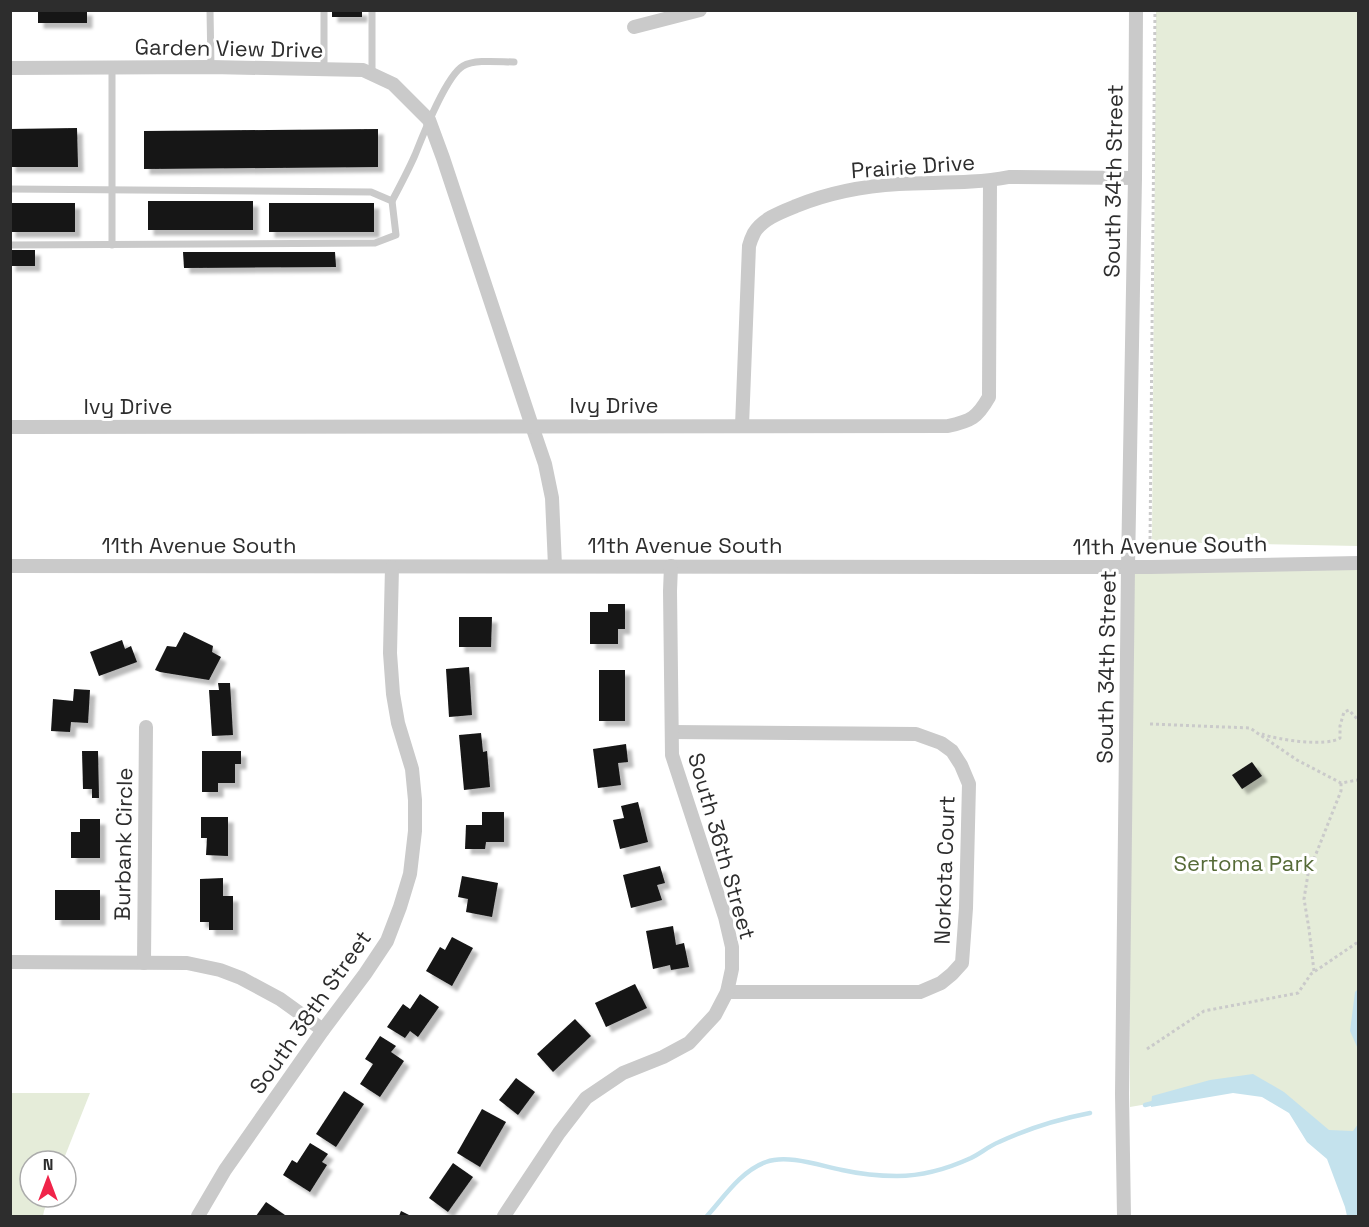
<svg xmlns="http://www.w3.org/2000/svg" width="1369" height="1227" viewBox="0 0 1369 1227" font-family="'Space Grotesk',sans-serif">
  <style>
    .green { fill: #e5ecd9 }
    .water { fill: #c4e2ed }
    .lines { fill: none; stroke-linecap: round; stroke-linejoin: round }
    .stream { stroke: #c4e2ed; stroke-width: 4.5 }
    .building { fill: #141414; filter: url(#shadow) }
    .path { stroke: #cacaca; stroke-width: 3; stroke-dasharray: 3 3; stroke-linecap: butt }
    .lane { stroke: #cacaca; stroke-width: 7 }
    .street { stroke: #cacaca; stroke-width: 14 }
    .labels { text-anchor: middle; stroke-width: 6; stroke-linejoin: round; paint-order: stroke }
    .street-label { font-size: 22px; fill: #2d2d2d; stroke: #fff }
    .park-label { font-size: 22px; fill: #566b38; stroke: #fff }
  </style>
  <defs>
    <filter id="shadow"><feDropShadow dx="5.5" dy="5.5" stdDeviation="1.5" flood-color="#0004"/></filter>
  </defs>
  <rect width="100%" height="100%" fill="#fff"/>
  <g class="green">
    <polygon points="1156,11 1358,11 1358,546 1152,542"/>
    <polygon points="1358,563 1358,1142 1345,1151 1284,1101 1241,1088 1130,1107 1128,567"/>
    <polygon points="11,1093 90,1093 63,1161 30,1161 30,1197 49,1197 44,1211 43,1216 11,1216"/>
  </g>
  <g class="water">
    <polygon points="1358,989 1358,1049 1350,1031 1355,992"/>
    <polygon points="1253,1074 1284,1092 1329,1130 1353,1131 1358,1124 1358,1216 1347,1216 1345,1207 1327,1159 1307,1142 1289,1113 1262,1097 1233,1093 1151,1107 1152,1096 1210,1080"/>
  </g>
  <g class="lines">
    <g class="stream">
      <polyline points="1145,1105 1157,1102"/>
      <path d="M707,1216C724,1197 741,1171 766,1162C788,1154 821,1166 842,1170C860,1174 879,1176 897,1176C923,1176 947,1169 971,1158C981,1153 989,1146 999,1142C1027,1129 1059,1119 1090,1113"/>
    </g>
  </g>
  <g class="building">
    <rect x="38" y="10" width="49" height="13"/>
    <rect x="332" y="10" width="30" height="7"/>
    <polygon points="77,128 78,167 10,167 10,129"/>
    <polygon points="378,129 378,167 144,169 144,131"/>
    <rect x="148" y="201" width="105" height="29"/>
    <rect x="10" y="203" width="65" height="29"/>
    <rect x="269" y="203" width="105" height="29"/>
    <rect x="10" y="250" width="25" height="16"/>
    <polygon points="183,252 335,252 336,267 184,268"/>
    <polygon points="608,604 625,604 625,629 618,629 618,644 590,644 590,612 608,612"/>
    <polygon points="459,617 492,617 491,647 459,647"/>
    <polygon points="184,632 213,646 212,652 221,657 209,680 160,672 155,670 167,646 176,647"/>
    <polygon points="122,640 125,649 131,646 137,662 99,676 90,652"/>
    <polygon points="469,667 472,715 449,717 446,669"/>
    <rect x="599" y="670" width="26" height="51"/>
    <polygon points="218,683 230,683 233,735 212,736 209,690 219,690"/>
    <polygon points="74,689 90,690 88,723 71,722 70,732 51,731 53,699 73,701"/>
    <polygon points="481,733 483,752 487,751 490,787 464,790 459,735"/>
    <polygon points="626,744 628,762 618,763 621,785 598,788 593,749"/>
    <polygon points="82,751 98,751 99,798 92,798 92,789 83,789"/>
    <polygon points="202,751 241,751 241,764 235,764 235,783 218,783 218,792 202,792"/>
    <polygon points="1252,762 1262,776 1242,789 1232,775"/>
    <polygon points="638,802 648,842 620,849 613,820 624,818 621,806"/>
    <polygon points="482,812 504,812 504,842 486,842 485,849 465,849 466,825 482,825"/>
    <polygon points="201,817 228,817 228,856 206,855 207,838 201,838"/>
    <polygon points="80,819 100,819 100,858 71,858 71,832 80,832"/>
    <polygon points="660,866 665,883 657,885 662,900 631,908 623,875"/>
    <polygon points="462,876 498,883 492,917 466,912 468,899 458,897"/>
    <polygon points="223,878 223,896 233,896 233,930 209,930 209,922 200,922 200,879"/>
    <rect x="55" y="890" width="45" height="30"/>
    <polygon points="673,926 676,945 684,943 689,967 671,970 670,965 653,969 646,931"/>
    <polygon points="452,937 473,948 452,986 426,971 440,947 445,950"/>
    <polygon points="635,984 647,1008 606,1027 595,1003"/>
    <polygon points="420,994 439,1007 418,1037 410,1031 405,1038 387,1027 403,1004 410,1009"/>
    <polygon points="575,1019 591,1036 553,1072 537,1054"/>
    <polygon points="380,1036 396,1046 391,1052 404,1061 380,1097 360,1084 373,1064 365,1059"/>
    <polygon points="516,1078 535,1092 518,1115 499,1100"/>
    <polygon points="344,1091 364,1104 336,1147 316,1134"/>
    <polygon points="482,1109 506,1122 480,1167 457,1153"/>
    <polygon points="310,1143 328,1154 322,1162 327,1165 310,1192 283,1175 292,1160 297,1163"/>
    <polygon points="453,1163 473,1177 448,1212 429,1198"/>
    <polygon points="266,1202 285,1215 283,1216 256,1216"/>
    <polygon points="401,1211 411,1216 399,1216"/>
  </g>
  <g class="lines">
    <g class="path">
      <polyline points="1150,545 1155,10"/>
      <polyline points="1150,724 1250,728 1297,760 1341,783 1358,780"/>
      <path d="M1262,734C1277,740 1327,747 1340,738V726L1344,712L1349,710L1358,720"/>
      <polyline points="1314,971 1309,929 1304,899 1308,874 1341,791 1341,783"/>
      <polyline points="1147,1049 1204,1011 1298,993 1311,974 1358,942"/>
    </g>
    <g class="lane">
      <polyline points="210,10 211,67"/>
      <polyline points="324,10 324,70"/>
      <polyline points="372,10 372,74"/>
      <polyline points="10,189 371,192 392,201 396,235 375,243 10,245"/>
      <path d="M392,201C400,186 408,171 415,155C423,135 446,76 463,66C475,59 500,62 514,62"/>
      <polyline points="112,245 112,68"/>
    </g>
    <g class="street">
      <polyline points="634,27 700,10"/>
      <polyline points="10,68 211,67 363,70 393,84 429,120 443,158 532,426 545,464 552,498 555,566"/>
      <path d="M742,426L749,246C750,242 752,237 754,233C762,219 781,212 796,206C828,193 864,186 899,184C936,182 973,184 1009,177L1135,178"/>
      <path d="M10,427L948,426C971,421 977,418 989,397L990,181"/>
      <polyline points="10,566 1151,567 1358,563"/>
      <polyline points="672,732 916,734 941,743 952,751 961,765 969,784 966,908 962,963 952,974 941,983 920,992 727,992"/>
      <polyline points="10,962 187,963 220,970 241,978 280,999 323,1030"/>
      <polyline points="144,963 146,727"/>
      <polyline points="198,1216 225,1170 323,1030 365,974 387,941 400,907 410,874 415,831 415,800 412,769 398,723 393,694 390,653 392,567"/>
      <polyline points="504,1216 559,1133 586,1098 623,1073 663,1057 689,1043 715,1015 727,992 732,969 732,947 725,917 672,755 670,591 671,566"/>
      <polyline points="1124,1216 1122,1094 1128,567 1135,178 1136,10"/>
    </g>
  </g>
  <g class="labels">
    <g class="street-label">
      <text transform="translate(229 48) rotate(1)" y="8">Garden View Drive</text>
      <text transform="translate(913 166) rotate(-4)" y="8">Prairie Drive</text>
      <text transform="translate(1113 181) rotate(-89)" y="8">South 34th Street</text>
      <text x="614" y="413">Ivy Drive</text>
      <text x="128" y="414">Ivy Drive</text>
      <text x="199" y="553">11th Avenue South</text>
      <text x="685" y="553">11th Avenue South</text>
      <text transform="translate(1170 545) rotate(-1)" y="8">11th Avenue South</text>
      <text transform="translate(1106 667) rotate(-89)" y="8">South 34th Street</text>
      <text transform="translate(123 844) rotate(-89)" y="8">Burbank Circle</text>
      <text transform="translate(722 846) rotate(74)" y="8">South 36th Street</text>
      <text transform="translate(944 870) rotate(-88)" y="8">Norkota Court</text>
      <text transform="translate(310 1012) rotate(-55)" y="8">South 38th Street</text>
    </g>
    <g class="park-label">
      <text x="1244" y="871">Sertoma Park</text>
    </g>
  </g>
  <rect width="1369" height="1227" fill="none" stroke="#2d2d2d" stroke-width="24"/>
  <g transform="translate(48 1179)"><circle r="28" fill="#ffffff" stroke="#ababab" stroke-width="1.5"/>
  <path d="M0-4.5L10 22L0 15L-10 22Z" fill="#f02449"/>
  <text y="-9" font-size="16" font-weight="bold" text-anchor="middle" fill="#2d2d2d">N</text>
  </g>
</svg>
